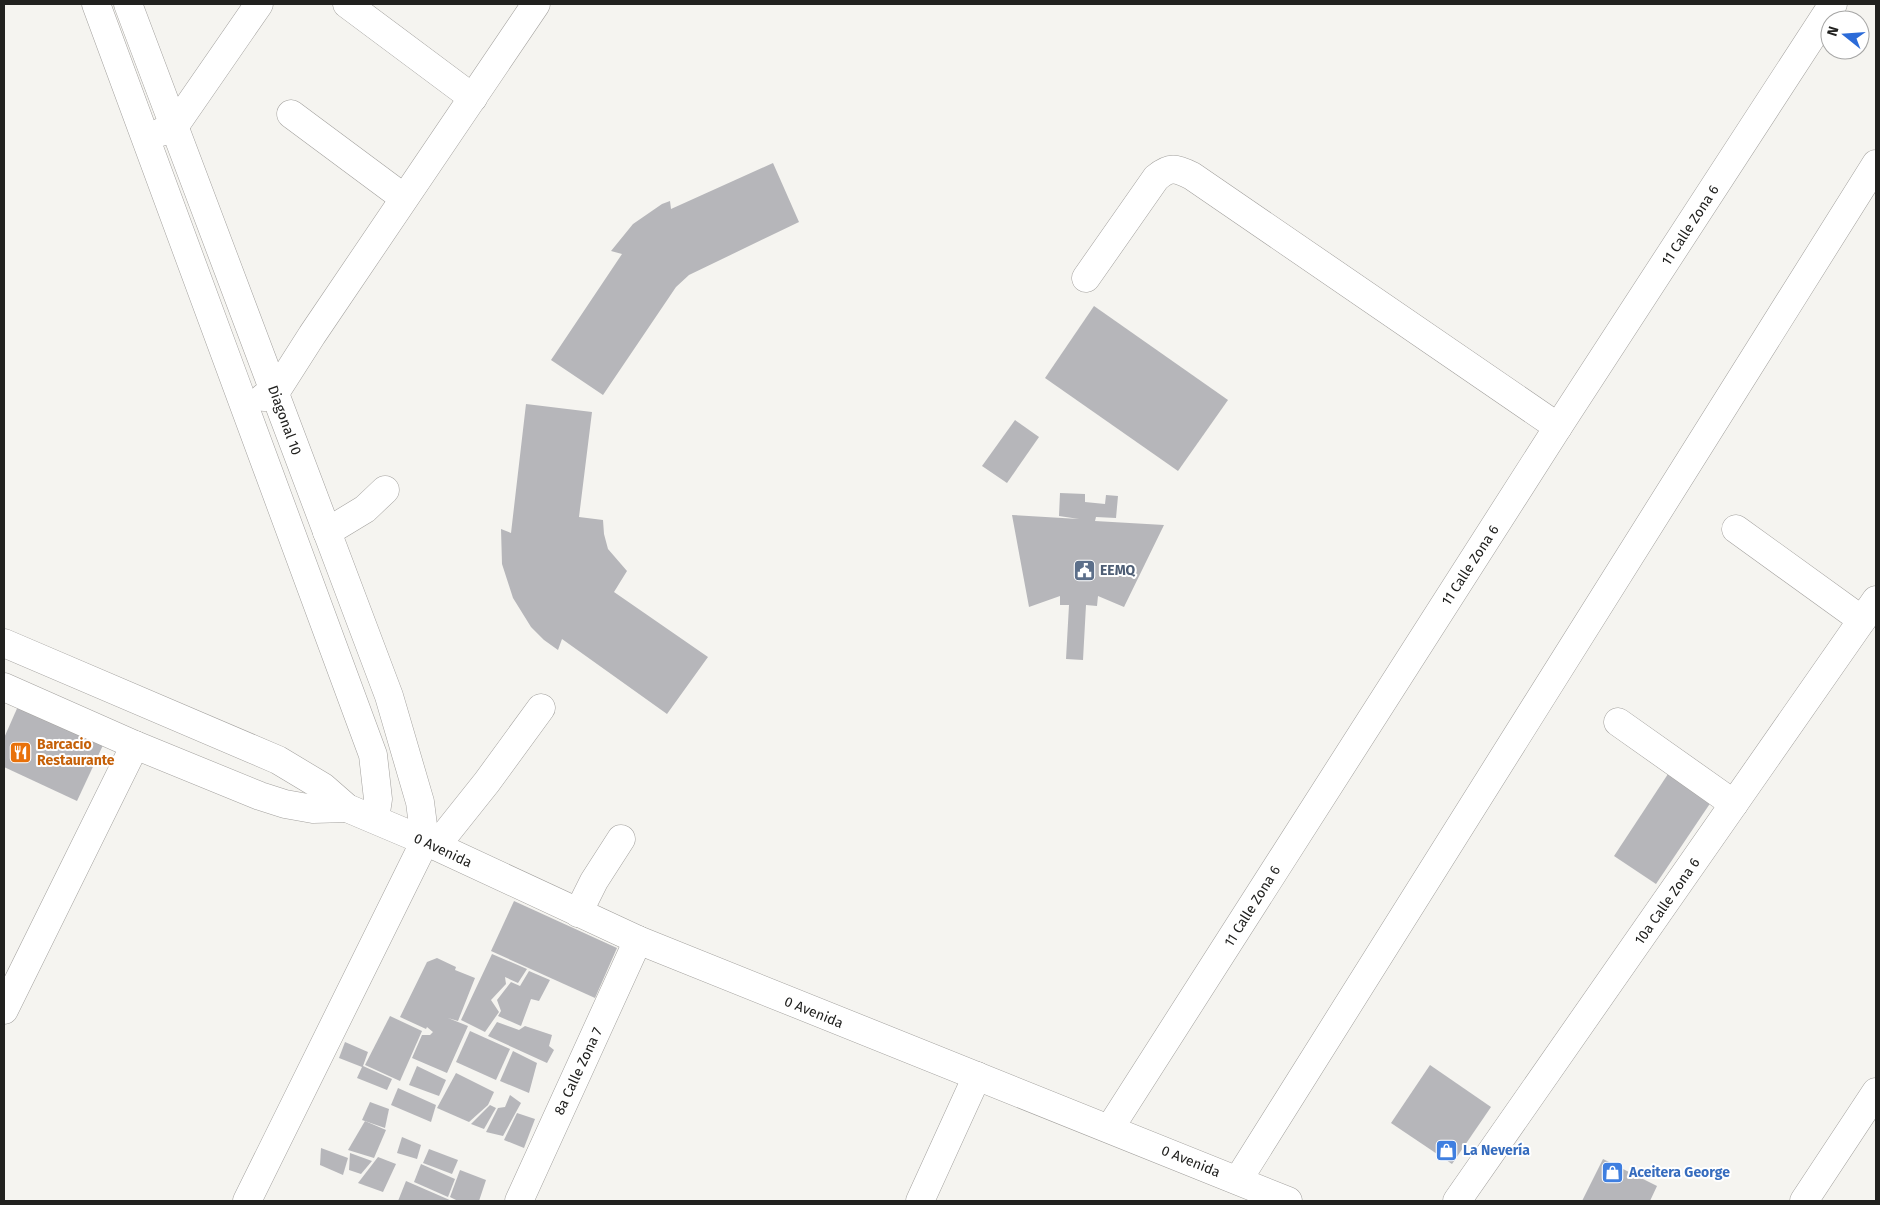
<svg xmlns="http://www.w3.org/2000/svg" width="1880" height="1205" viewBox="0 0 1880 1205" font-family="'Fira Sans',sans-serif">
  <style>
    .building { fill: #b6b6ba }
    .lines { fill: none; stroke-linecap: round; stroke-linejoin: round }
    .minor-casing { stroke: #a3a19e; stroke-width: 29 }
    .minor { stroke: #fff; stroke-width: 28 }
    .labels { text-anchor: middle; stroke-width: 4; stroke-linejoin: round; paint-order: stroke }
    .street-label { font-size: 14px; fill: #21211f; stroke: #fff }
    .service-label { font-size: 14px; font-weight: bold; fill: #4e5e75; stroke: #fff; text-anchor: start }
    .food-label { font-size: 14px; font-weight: bold; fill: #c56008; stroke: #fff; text-anchor: start }
    .shop-label { font-size: 14px; font-weight: bold; fill: #366cbe; stroke: #fff; text-anchor: start }
  </style>
  <rect width="100%" height="100%" fill="#f5f4f0"/>
  <g class="building">
    <polygon points="773,163 799,222 689,275 676,287 603,395 551,360 622,254 611,251 633,224 662,204 670,201 671,209"/>
    <polygon points="1094,306 1228,400 1178,471 1045,378"/>
    <polygon points="526,404 592,412 579,517 603,520 604,534 608,549 627,571 614,592 708,657 667,714 562,639 558,650 544,640 531,627 513,598 502,564 501,529 511,533"/>
    <polygon points="1015,420 1039,437 1007,483 982,466"/>
    <polygon points="1060,493 1085,494 1085,502 1105,504 1106,495 1118,496 1116,518 1096,517 1095,521 1164,525 1124,607 1098,596 1097,606 1086,605 1083,660 1066,659 1069,605 1060,605 1060,596 1029,607 1012,515 1079,519 1059,516"/>
    <polygon points="19,704 104,743 77,801 4,767 4,738"/>
    <polygon points="1668,774 1711,802 1656,884 1614,856"/>
    <polygon points="514,901 617,948 595,998 491,951"/>
    <polygon points="492,954 527,969 518,983 505,977 506,984 491,1000 499,1012 485,1032 461,1020"/>
    <polygon points="437,958 456,967 455,970 475,978 458,1021 448,1018 468,1026 447,1073 412,1058 422,1035 430,1035 433,1032 427,1027 426,1029 400,1017 427,962"/>
    <polygon points="529,971 550,980 539,1001 531,999 521,1026 498,1016 501,1011 497,1000 511,982 520,986"/>
    <polygon points="390,1016 422,1031 400,1081 365,1065"/>
    <polygon points="497,1022 519,1030 525,1026 552,1035 549,1046 554,1050 547,1063 488,1036"/>
    <polygon points="470,1031 510,1049 496,1080 456,1062"/>
    <polygon points="345,1042 368,1052 363,1066 392,1079 387,1090 357,1078 362,1067 339,1058"/>
    <polygon points="513,1051 537,1063 529,1093 500,1081"/>
    <polygon points="1430,1065 1491,1107 1452,1164 1391,1123"/>
    <polygon points="417,1066 446,1080 439,1096 409,1085"/>
    <polygon points="456,1073 494,1092 488,1105 469,1122 437,1108"/>
    <polygon points="398,1088 436,1105 431,1122 391,1105"/>
    <polygon points="510,1095 521,1103 503,1136 486,1132 498,1108 505,1107"/>
    <polygon points="370,1102 389,1109 385,1128 362,1120"/>
    <polygon points="490,1105 496,1108 484,1129 471,1124"/>
    <polygon points="517,1113 535,1119 524,1148 504,1140"/>
    <polygon points="365,1121 386,1130 374,1158 348,1150"/>
    <polygon points="402,1137 421,1145 417,1159 397,1153"/>
    <polygon points="321,1148 348,1158 343,1175 320,1165"/>
    <polygon points="429,1149 458,1160 452,1174 423,1163"/>
    <polygon points="350,1153 372,1161 361,1174 349,1170"/>
    <polygon points="378,1157 396,1164 383,1192 358,1183"/>
    <polygon points="1603,1159 1657,1186 1650,1201 1582,1201"/>
    <polygon points="421,1164 455,1179 448,1197 414,1182"/>
    <polygon points="460,1170 486,1180 479,1201 458,1201 450,1197"/>
    <polygon points="406,1181 452,1201 398,1201"/>
  </g>
  <g class="lines">
    <defs>
      <g id="minor">
        <polyline points="96,4 373,755 378,799 375,819"/>
        <polyline points="128,4 389,696 420,802 425,841 247,1201"/>
        <polyline points="347,4 473,98"/>
        <polyline points="291,114 404,198"/>
        <polyline points="161,132 174,127 259,4"/>
        <path d="M1086,278L1156,178C1170,166 1176,168 1192,176L1558,427"/>
        <polyline points="264,397 275,393 312,335 536,4"/>
        <polyline points="1736,529 1862,620"/>
        <polyline points="327,532 365,509 385,490"/>
        <polyline points="4,643 278,760 323,787 347,808 425,841 638,940 1288,1201"/>
        <polyline points="4,687 135,745 260,796 285,804 313,809 347,808"/>
        <polyline points="1618,722 1734,804"/>
        <polyline points="436,846 487,782 541,708"/>
        <polyline points="578,913 594,881 621,839"/>
        <polyline points="4,1010 135,745"/>
        <polyline points="1110,1128 1558,427 1833,4"/>
        <polyline points="1238,1180 1876,164"/>
        <polyline points="519,1201 638,940"/>
        <polyline points="920,1201 977,1076"/>
        <polyline points="1457,1201 1876,600"/>
        <polyline points="1804,1201 1876,1092"/>
      </g>
    </defs>
    <use href="#minor" class="minor-casing"/>
    <use href="#minor" class="minor"/>
  </g>
  <defs>
    <symbol id="civic-square" viewBox="-11 -11 22 22"><rect x="-9" y="-9" width="18" height="18" rx="4" fill="#5c6f8a" stroke="#fff"/><path d="M-.6-6.5H3V-4.5H.6V-3L4-1V1h2V6H-6V1h2V-1L-.6-3ZM-1.2 2.5V6h2.4V2.5Z" fill="#fff"/></symbol>
    <symbol id="restaurant-square" viewBox="-11 -11 22 22"><rect x="-9" y="-9" width="18" height="18" rx="4" fill="#e8710a" stroke="#fff"/><path d="M-5-6h1v4h1v-4h1v4h1v-4h1v5L-1.5 .5V6h-2V.5L-5-1ZM5-6V6H3V1.5H1.5Q1.5-4 5-6Z" fill="#fff"/></symbol>
    <symbol id="shop-square" viewBox="-11 -11 22 22"><rect x="-9" y="-9" width="18" height="18" rx="4" fill="#3f7fe0" stroke="#fff"/><path d="M-5-2.5h2.3a2.7 3.5 0 0 1 5.4 0H5L5.5 6h-11ZM-1.5-2.5h3a1.5 2.3 0 0 0-3 0Z" fill="#fff"/></symbol>
  </defs>
  <g fill-rule="evenodd">
    <use href="#civic-square" x="1072" y="558" width="25" height="25"/>
    <use href="#restaurant-square" x="8" y="740" width="25" height="25"/>
    <use href="#shop-square" x="1434" y="1138" width="25" height="25"/>
    <use href="#shop-square" x="1600" y="1160" width="25" height="25"/>
  </g>
  <g class="labels">
    <g class="street-label">
      <text transform="translate(1690 225) rotate(-57)" y="5">11 Calle Zona 6</text>
      <text transform="translate(285 420) rotate(70)" y="5">Diagonal 10</text>
      <text transform="translate(1470 565) rotate(-57)" y="5">11 Calle Zona 6</text>
      <text transform="translate(443 850) rotate(25)" y="5">0 Avenida</text>
      <text transform="translate(1667 901) rotate(-55)" y="5">10a Calle Zona 6</text>
      <text transform="translate(1252 906) rotate(-58)" y="5">11 Calle Zona 6</text>
      <text transform="translate(814 1012) rotate(22)" y="5">0 Avenida</text>
      <text transform="translate(578 1071) rotate(-65)" y="5">8a Calle Zona 7</text>
      <text transform="translate(1191 1161) rotate(22)" y="5">0 Avenida</text>
    </g>
    <g class="service-label">
      <text x="1100" y="575">EEMQ</text>
    </g>
    <g class="food-label">
      <text x="37" y="749">Barcacio<tspan x="37" dy="16">Restaurante</tspan></text>
    </g>
    <g class="shop-label">
      <text x="1463" y="1155">La Nevería</text>
      <text x="1629" y="1177">Aceitera George</text>
    </g>
  </g>
  <rect width="1880" height="1205" fill="none" stroke="#21211f" stroke-width="10"/>
  <g transform="translate(1845 35) rotate(287)"><circle r="24" fill="#ffffff" stroke="#a6a6a5"/>
  <path d="M0-4L9 19L0 12L-9 19Z" fill="#2b6bd8"/>
  <text y="-8" font-size="14" font-weight="bold" text-anchor="middle" fill="#21211f">N</text>
  </g>
</svg>
